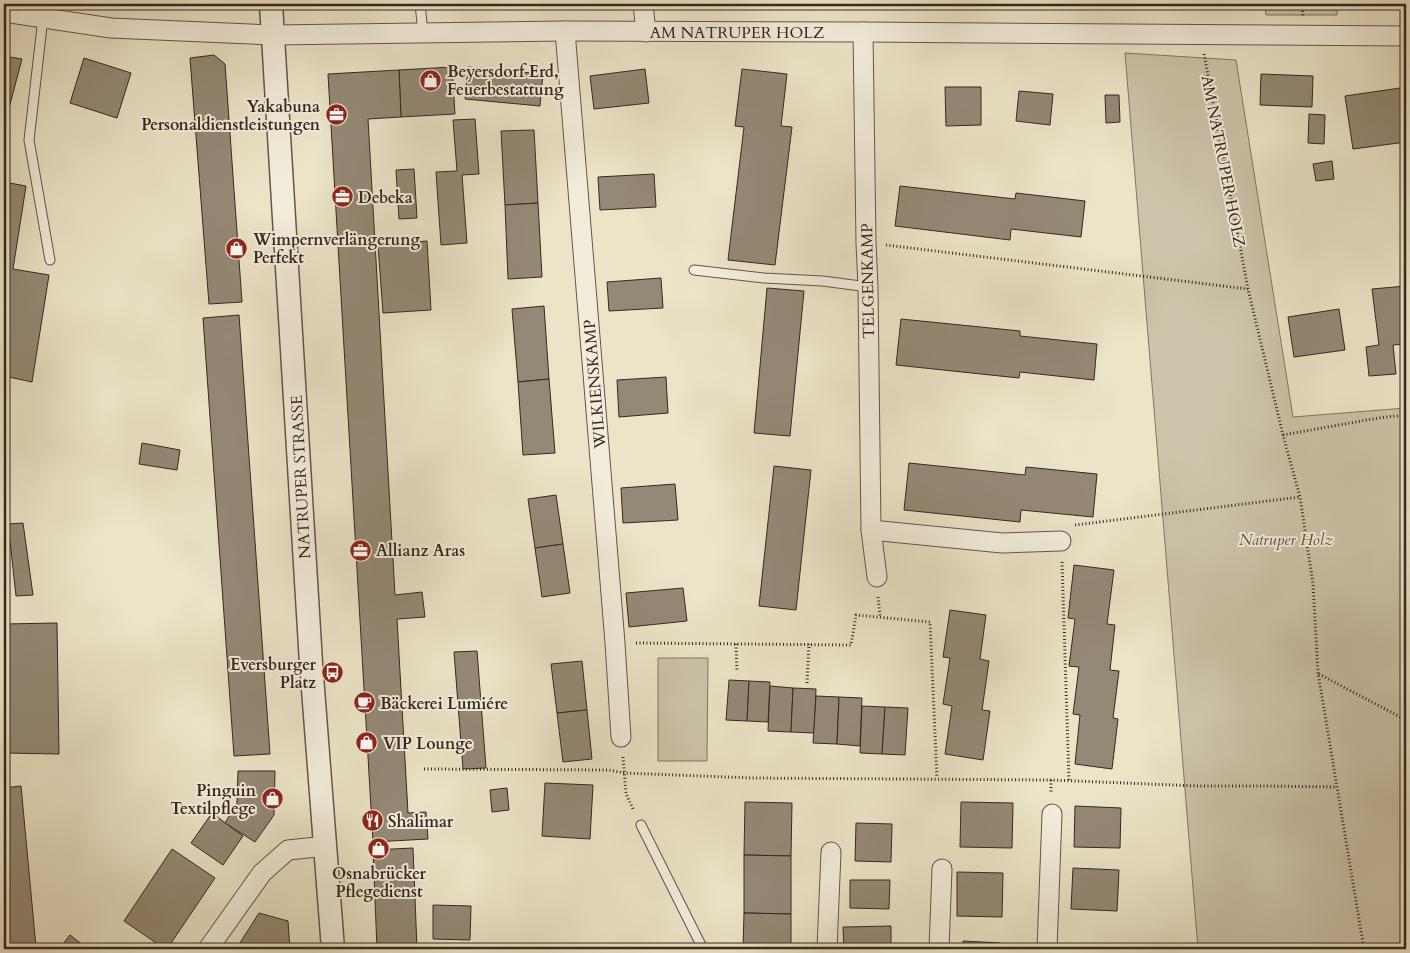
<svg xmlns="http://www.w3.org/2000/svg" width="1410" height="953" viewBox="0 0 1410 953" font-family="Cardo,serif">
  <style>
    .green { fill: #ccc4aa; stroke: #817664 }
    .building { fill: #948976; stroke: #36271f }
    .lines { fill: none; stroke-linecap: round; stroke-linejoin: round }
    .service-casing { stroke: #635649; stroke-width: 11 }
    .minor-casing { stroke: #635649; stroke-width: 21 }
    .tertiary-casing { stroke: #635649; stroke-width: 25 }
    .path { stroke: #36271f; stroke-width: 3; stroke-dasharray: 1 2.5; stroke-linecap: butt }
    .service { stroke: #f2eddb; stroke-width: 9 }
    .minor { stroke: #f2eddb; stroke-width: 19 }
    .tertiary { stroke: #f2eddb; stroke-width: 22 }
    .labels { text-anchor: middle; stroke-width: 4; stroke-linejoin: round; paint-order: stroke }
    .street-label { font-size: 16px; fill: #36271f; stroke: #f2eddb }
    .poi-label { font-size: 16px; font-weight: bold; fill: #36271f; stroke: #f2eddb; text-anchor: start }
    .park-label { font-size: 16px; font-style: italic; fill: #5c4e42; stroke: #f2eddb }
  </style>
  <rect width="100%" height="100%" fill="#ebe4c7"/>
  <filter id="stains"><feTurbulence type="fractalNoise" baseFrequency=".004" numOctaves="4"/><feColorMatrix values="0 0 0 0 .2 0 0 0 0 .09 0 0 0 0 .02 0 0 0 .5 -.17"/></filter>
  <radialGradient id="worn" r=".72"><stop offset=".6" stop-color="#630" stop-opacity="0"/><stop offset="1" stop-color="#630" stop-opacity=".3"/></radialGradient>
  <g class="green">
    <polygon points="1265,4 1337,4 1337,15 1266,15"/>
    <polygon points="1125,53 1236,60 1293,417 1406,408 1406,949 1198,949"/>
    <polygon points="658,658 708,658 707,761 658,761"/>
  </g>
  <g class="building">
    <polygon points="214,55 225,64 242,302 209,304 190,58"/>
    <polygon points="4,56 22,59 4,127"/>
    <polygon points="84,58 131,73 117,118 70,103"/>
    <polygon points="452,67 455,114 401,117 399,70"/>
    <polygon points="468,67 543,74 540,106 465,99"/>
    <polygon points="645,69 649,103 594,109 590,76"/>
    <polygon points="742,69 787,74 781,126 792,127 775,265 728,260 744,127 735,126"/>
    <polygon points="399,70 401,117 368,119 395,595 422,592 425,617 397,619 408,813 426,812 428,839 373,842 328,74"/>
    <polygon points="1261,74 1313,76 1312,107 1260,105"/>
    <polygon points="945,87 981,87 981,125 946,126"/>
    <polygon points="1400,88 1406,88 1406,132"/>
    <polygon points="1400,88 1406,132 1406,142 1353,149 1345,96"/>
    <polygon points="1019,91 1053,94 1050,125 1016,121"/>
    <polygon points="1105,95 1119,95 1120,122 1106,123"/>
    <polygon points="1309,114 1325,115 1324,144 1308,143"/>
    <polygon points="475,119 479,174 462,175 467,243 441,245 436,172 457,171 453,120"/>
    <polygon points="534,130 538,203 505,205 501,131"/>
    <polygon points="1332,161 1334,179 1316,181 1313,164"/>
    <polygon points="414,169 417,218 399,219 396,170"/>
    <polygon points="654,174 656,207 600,210 598,177"/>
    <polygon points="4,182 26,186 13,269 49,275 32,382 4,376"/>
    <polygon points="900,186 1015,199 1016,193 1085,201 1081,237 1011,229 1010,240 895,226"/>
    <polygon points="538,203 542,277 508,279 505,205"/>
    <polygon points="427,241 431,310 383,313 378,245"/>
    <polygon points="661,278 663,308 609,311 607,282"/>
    <polygon points="1406,286 1406,344 1393,345 1396,374 1369,376 1366,347 1379,345 1372,289"/>
    <polygon points="767,288 804,291 790,436 754,433"/>
    <polygon points="544,306 549,379 518,382 512,309"/>
    <polygon points="1339,309 1345,350 1294,357 1288,317"/>
    <polygon points="239,315 270,754 234,756 203,318"/>
    <polygon points="901,319 1020,331 1020,336 1097,344 1094,380 1020,372 1019,378 896,365"/>
    <polygon points="666,377 668,413 619,417 617,380"/>
    <polygon points="549,379 555,453 523,455 518,382"/>
    <polygon points="142,443 180,450 177,470 139,464"/>
    <polygon points="909,463 1025,475 1026,467 1097,474 1093,517 1021,510 1020,522 904,510"/>
    <polygon points="774,466 811,470 796,610 759,606"/>
    <polygon points="675,484 678,520 623,523 621,488"/>
    <polygon points="556,495 563,544 535,548 528,499"/>
    <polygon points="7,519 8,524 23,523 33,595 16,596 10,541 4,542 4,520"/>
    <polygon points="563,544 570,593 542,597 535,548"/>
    <polygon points="1074,565 1114,570 1107,624 1115,625 1110,670 1119,671 1113,718 1118,719 1112,769 1075,764 1080,715 1073,714 1079,667 1069,666 1075,619 1068,618"/>
    <polygon points="683,588 687,621 629,627 626,593"/>
    <polygon points="950,610 986,615 980,659 989,661 982,710 990,711 983,760 945,754 952,706 943,704 950,658 943,657"/>
    <polygon points="57,623 59,754 4,753 4,624"/>
    <polygon points="477,651 486,768 463,769 454,652"/>
    <polygon points="582,661 587,710 557,713 551,664"/>
    <polygon points="729,680 749,681 747,721 726,720"/>
    <polygon points="749,681 770,682 768,722 747,721"/>
    <polygon points="770,686 793,688 791,732 768,731"/>
    <polygon points="793,688 816,689 814,733 791,732"/>
    <polygon points="816,696 839,697 837,744 813,743"/>
    <polygon points="839,697 862,698 860,746 837,744"/>
    <polygon points="862,706 885,707 882,754 860,753"/>
    <polygon points="885,707 908,708 905,755 882,754"/>
    <polygon points="587,710 592,759 563,762 557,713"/>
    <polygon points="238,771 275,771 274,815 255,842 225,823 237,803"/>
    <polygon points="545,783 593,785 590,839 542,836"/>
    <polygon points="21,786 36,947 4,949 4,788"/>
    <polygon points="507,788 509,810 492,812 490,790"/>
    <polygon points="745,802 792,803 791,856 744,855"/>
    <polygon points="961,802 1013,803 1012,848 960,847"/>
    <polygon points="1075,806 1121,808 1120,848 1074,847"/>
    <polygon points="212,813 243,836 223,865 191,843"/>
    <polygon points="856,823 892,824 891,862 855,861"/>
    <polygon points="413,848 417,949 377,949 373,850"/>
    <polygon points="172,849 215,878 167,949 165,949 124,921"/>
    <polygon points="744,855 791,856 791,914 744,913"/>
    <polygon points="1073,868 1119,870 1117,911 1071,909"/>
    <polygon points="957,872 1003,873 1002,917 957,916"/>
    <polygon points="850,880 890,880 889,909 850,908"/>
    <polygon points="433,905 471,906 470,940 433,939"/>
    <polygon points="259,913 288,921 290,949 236,949"/>
    <polygon points="744,913 791,914 791,949 743,949"/>
    <polygon points="891,926 891,949 844,949 843,927"/>
    <polygon points="70,935 88,949 59,949"/>
    <polygon points="963,941 1001,943 1000,949 963,949"/>
    <polygon points="613,947 657,948 657,949 613,949"/>
  </g>
  <g class="lines">
    <defs>
      <g id="service">
        <polyline points="420,4 423,33"/>
        <polyline points="43,18 29,140 50,260"/>
        <polyline points="694,270 764,278 823,281 868,287"/>
        <polyline points="641,825 703,949"/>
      </g>
      <g id="minor">
        <polyline points="643,4 646,32"/>
        <polyline points="4,12 111,28 273,35 565,31 863,32 1406,36"/>
        <polyline points="565,31 615,643 621,737"/>
        <polyline points="863,32 866,243 868,287 871,530 877,577"/>
        <polyline points="871,530 1002,543 1061,541"/>
        <polyline points="208,949 262,873 288,850 326,846"/>
        <polyline points="827,949 831,852"/>
        <polyline points="939,949 942,869"/>
        <polyline points="1047,949 1052,814"/>
      </g>
      <polyline id="tertiary" points="271,4 311,663 333,949"/>
    </defs>
    <use href="#service" class="service-casing"/>
    <use href="#minor" class="minor-casing"/>
    <use href="#tertiary" class="tertiary-casing"/>
    <g class="path">
      <polyline points="1302,4 1303,16"/>
      <polyline points="1204,54 1248,289 1283,435 1300,497 1313,584 1318,673 1364,949"/>
      <polyline points="886,245 1248,289"/>
      <polyline points="1283,435 1378,418 1406,415"/>
      <polyline points="1075,525 1300,497"/>
      <polyline points="1062,562 1069,781"/>
      <polyline points="878,597 880,616"/>
      <polyline points="636,643 851,645 856,615 930,622 937,778"/>
      <polyline points="736,644 737,671"/>
      <polyline points="1319,674 1406,720"/>
      <polyline points="807,683 809,644"/>
      <polyline points="623,757 626,794 634,811"/>
      <polyline points="424,769 609,770 624,773 753,778 1051,780 1198,786 1264,786 1337,787"/>
      <polyline points="1051,780 1051,794"/>
    </g>
    <use href="#service" class="service"/>
    <use href="#minor" class="minor"/>
    <use href="#tertiary" class="tertiary"/>
  </g>
  <defs>
    <symbol id="shop-disc" viewBox="-11 -11 22 22"><circle r="9.5" fill="#8f2418" stroke="#f2eddb"/><path d="M-5-2.5h2.3a2.7 3.5 0 0 1 5.4 0H5L5.5 6h-11ZM-1.5-2.5h3a1.5 2.3 0 0 0-3 0Z" fill="#fff"/></symbol>
    <symbol id="office-disc" viewBox="-11 -11 22 22"><circle r="9.5" fill="#8f2418" stroke="#f2eddb"/><path d="M-6-3h4V-5.5h4V-3h4V5H-6ZM-1-4.5V-3h2v-1.5ZM-6 0V1H6V0Z" fill="#fff"/></symbol>
    <symbol id="bus-disc" viewBox="-11 -11 22 22"><circle r="9.5" fill="#8f2418" stroke="#f2eddb"/><path d="M-5-6H5V4H4V6H2V4H-2V6H-4V4H-5ZM-3.5-4V0h7V-4ZM-3.5 1.2v1.5H-2V1.2ZM2 1.2v1.5H3.5V1.2Z" fill="#fff"/></symbol>
    <symbol id="cafe-disc" viewBox="-11 -11 22 22"><circle r="9.5" fill="#8f2418" stroke="#f2eddb"/><path d="M-5.5-4.5H6V0H3Q3 3.5 0 3.5H-2.5Q-5.5 3.5-5.5 0ZM3-3.2v2h1.7v-2ZM-6 4.5H4V6H-6Z" fill="#fff"/></symbol>
    <symbol id="restaurant-disc" viewBox="-11 -11 22 22"><circle r="9.5" fill="#8f2418" stroke="#f2eddb"/><path d="M-5-6h1v4h1v-4h1v4h1v-4h1v5L-1.5 .5V6h-2V.5L-5-1ZM5-6V6H3V1.5H1.5Q1.5-4 5-6Z" fill="#fff"/></symbol>
  </defs>
  <g fill-rule="evenodd">
    <use href="#shop-disc" x="418" y="68" width="25" height="25"/>
    <use href="#office-disc" x="324" y="102" width="25" height="25"/>
    <use href="#office-disc" x="330" y="184" width="25" height="25"/>
    <use href="#shop-disc" x="224" y="236" width="25" height="25"/>
    <use href="#office-disc" x="348" y="538" width="25" height="25"/>
    <use href="#bus-disc" x="320" y="660" width="25" height="25"/>
    <use href="#cafe-disc" x="352" y="690" width="25" height="25"/>
    <use href="#shop-disc" x="354" y="730" width="25" height="25"/>
    <use href="#shop-disc" x="260" y="786" width="25" height="25"/>
    <use href="#restaurant-disc" x="360" y="808" width="25" height="25"/>
    <use href="#shop-disc" x="366" y="836" width="25" height="25"/>
  </g>
  <g class="labels">
    <g class="street-label">
      <text x="737" y="38">AM NATRUPER HOLZ</text>
      <text transform="translate(1224 161) rotate(79)" y="6">AM NATRUPER HOLZ</text>
      <text transform="translate(867 281) rotate(-91)" y="6">TELGENKAMP</text>
      <text transform="translate(594 384) rotate(-95)" y="6">WILKIENSKAMP</text>
      <text transform="translate(300 477) rotate(-93)" y="6">NATRUPER STRASSE</text>
    </g>
    <g class="poi-label">
      <text x="447" y="77">Beyersdorf Erd,<tspan x="447" dy="18">Feuerbestattung</tspan></text>
      <text x="320" y="112" text-anchor="end">Yakabuna<tspan x="320" dy="18">Personaldienstleistungen</tspan></text>
      <text x="358" y="203">Debeka</text>
      <text x="253" y="245">Wimpernverlängerung<tspan x="253" dy="18">Perfekt</tspan></text>
      <text x="376" y="556">Allianz Aras</text>
      <text x="316" y="670" text-anchor="end">Eversburger<tspan x="316" dy="18">Platz</tspan></text>
      <text x="380" y="709">Bäckerei Lumiére</text>
      <text x="383" y="749">VIP Lounge</text>
      <text x="256" y="796" text-anchor="end">Pinguin<tspan x="256" dy="18">Textilpflege</tspan></text>
      <text x="388" y="827">Shalimar</text>
      <text x="379" y="879" text-anchor="middle">Osnabrücker<tspan x="379" dy="18">Pflegedienst</tspan></text>
    </g>
    <g class="park-label">
      <text x="1286" y="545">Natruper Holz</text>
    </g>
  </g>
  <rect width="1410" height="953" fill="none" stroke="#ebe4c7" stroke-width="20"/>
  <rect x="5" y="5" width="1400" height="943" fill="none" stroke="#36271f" stroke-width="2.5"/>
  <rect x="10" y="10" width="1390" height="933" fill="none" stroke="#36271f"/>
  <rect width="100%" height="100%" filter="url(#stains)"/>
  <rect width="100%" height="100%" fill="url(#worn)"/>
</svg>
